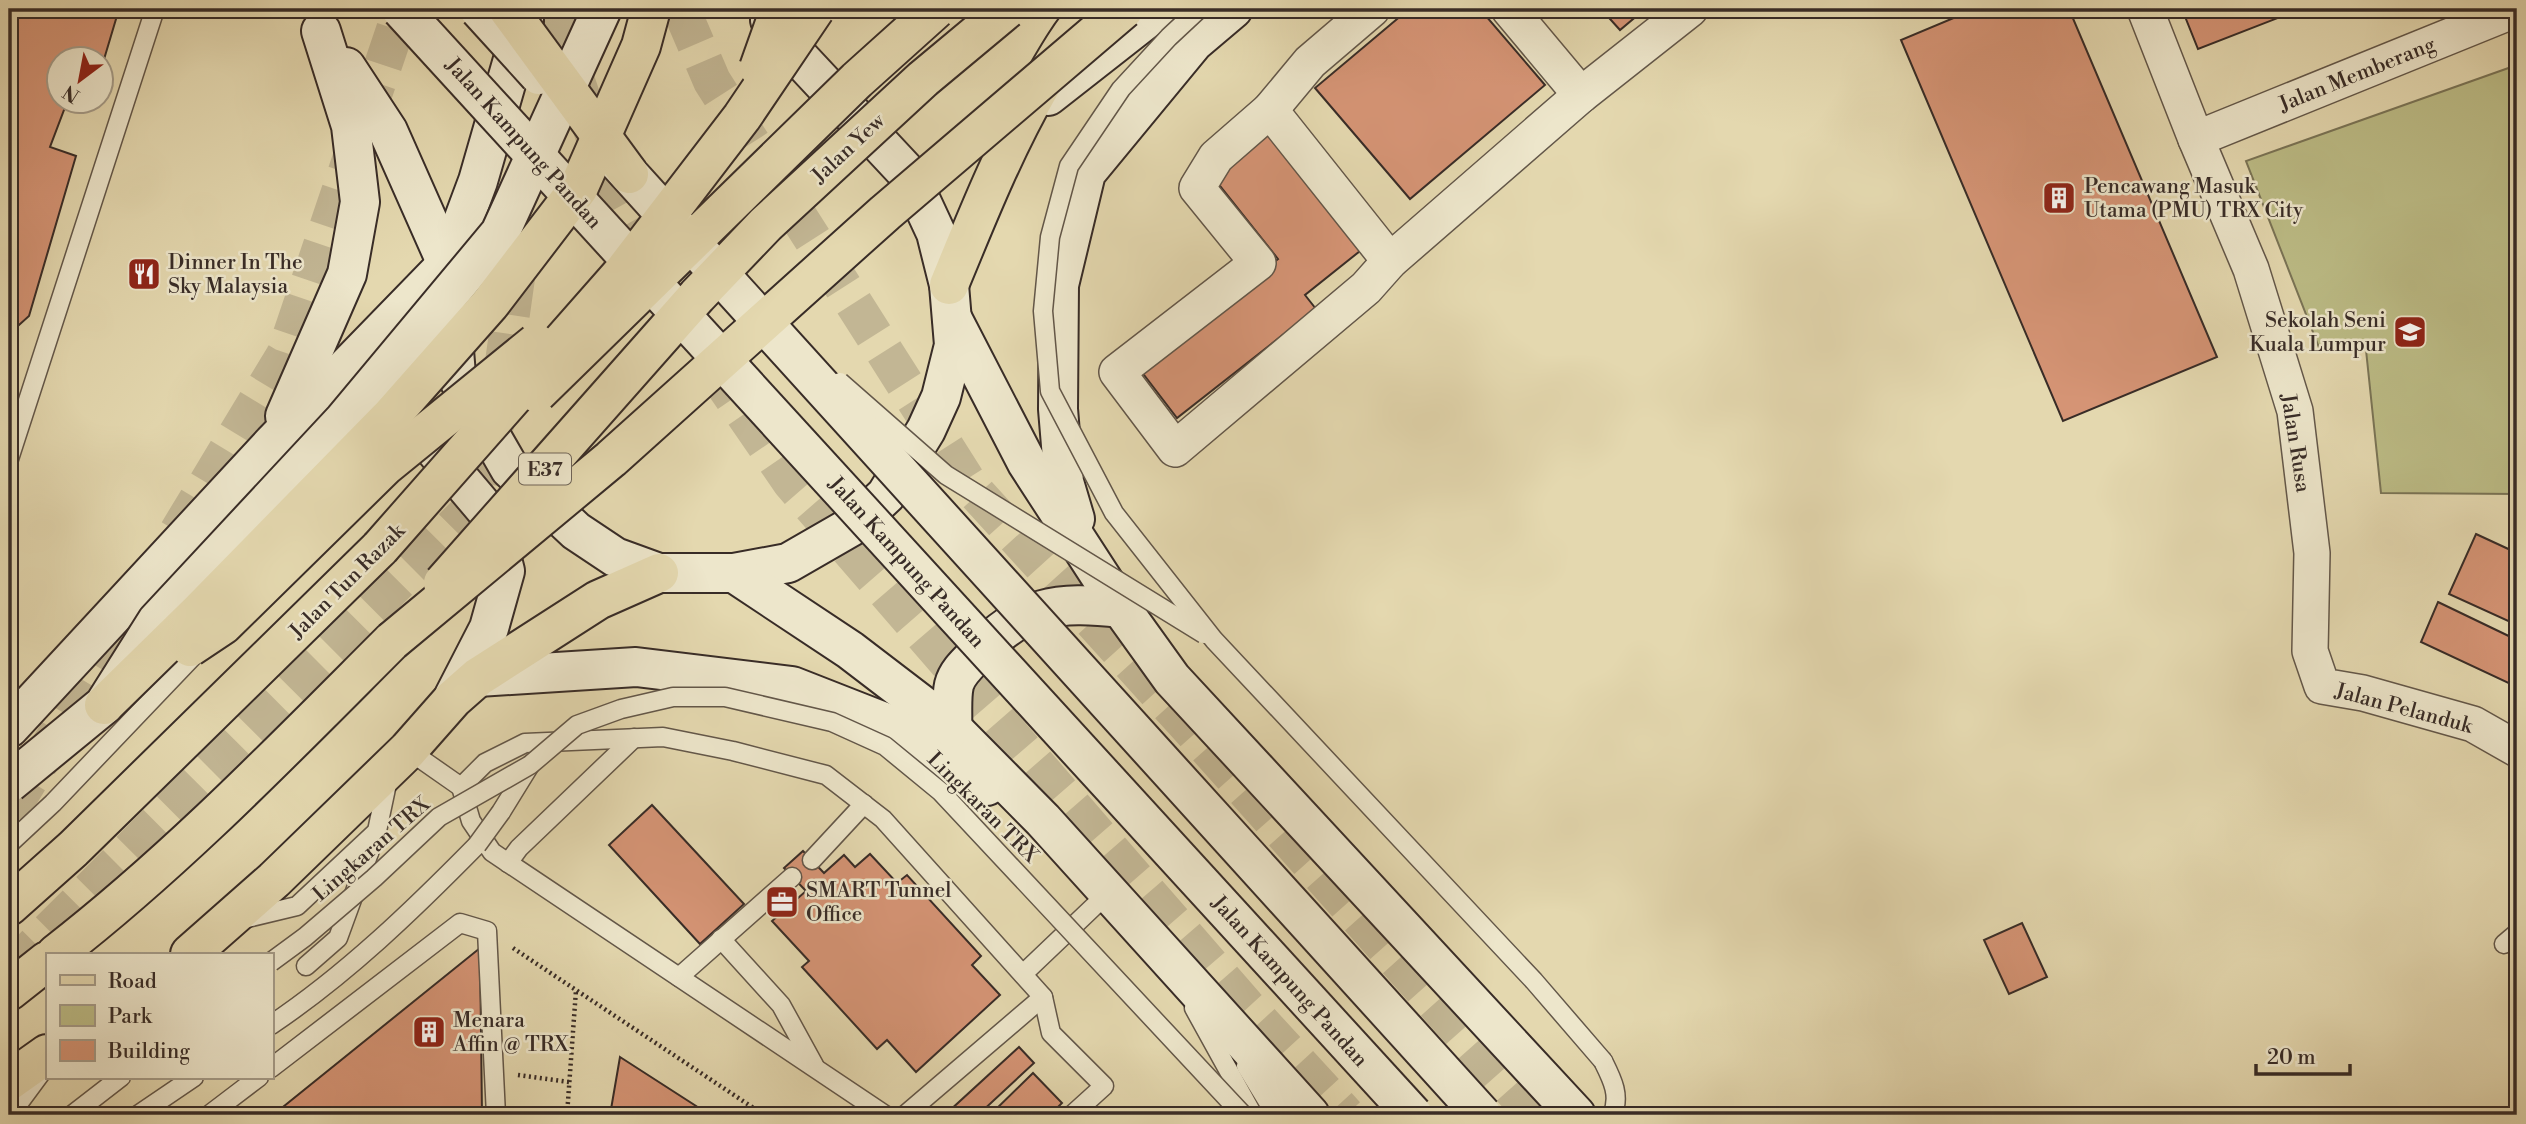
<svg xmlns="http://www.w3.org/2000/svg" width="2526" height="1124" viewBox="0 0 2526 1124" font-family="'Libre Bodoni',serif">
  <style>
    .green { fill: #bcbc86; stroke: #7a7456; stroke-width: 2 }
    .building { fill: #d59475; stroke: #382c27; stroke-width: 2 }
    .lines { fill: none; stroke-linecap: round; stroke-linejoin: round }
    .highway-tunnel { stroke: #c2b694; stroke-width: 38; stroke-dasharray: 38 19; stroke-linecap: butt }
    .lane-casing { stroke: #635749; stroke-width: 21 }
    .street-casing { stroke: #635749; stroke-width: 38 }
    .secondary-casing { stroke: #382c27; stroke-width: 42 }
    .primary-casing { stroke: #382c27; stroke-width: 42 }
    .path { stroke: #382c27; stroke-width: 4.5; stroke-dasharray: 2 3.5; stroke-linecap: butt }
    .lane { stroke: #ede6cb; stroke-width: 18 }
    .street { stroke: #ede6cb; stroke-width: 35 }
    .secondary { stroke: #ede6cb; stroke-width: 38 }
    .primary { stroke: #e4d8af; stroke-width: 38 }
    .lane-bridge-casing { stroke: #635749; stroke-width: 21; stroke-linecap: butt }
    .secondary-bridge-casing { stroke: #382c27; stroke-width: 42; stroke-linecap: butt }
    .primary-bridge-casing { stroke: #382c27; stroke-width: 42; stroke-linecap: butt }
    .highway-bridge-casing { stroke: #382c27; stroke-width: 42; stroke-linecap: butt }
    .lane-bridge { stroke: #ede6cb; stroke-width: 18 }
    .secondary-bridge { stroke: #ede6cb; stroke-width: 38 }
    .primary-bridge { stroke: #e4d8af; stroke-width: 38 }
    .highway-bridge { stroke: #e4d8af; stroke-width: 38 }
    .labels { text-anchor: middle; stroke-width: 5; stroke-linejoin: round; paint-order: stroke }
    .shield { fill: #ede6cb; stroke: #6e6458; stroke-width: 2 }
    .shield-label { font-size: 19px; font-weight: bold; fill: #382c27 }
    .street-label { font-size: 21px; fill: #382c27; stroke: #ede6cb }
    .poi-label { font-size: 21px; fill: #382c27; stroke: #ede6cb; text-anchor: start }
  </style>
  <rect width="100%" height="100%" fill="#e4d8af"/>
  <filter id="stains"><feTurbulence type="fractalNoise" baseFrequency=".00286" numOctaves="4"/><feColorMatrix values="0 0 0 0 .2 0 0 0 0 .09 0 0 0 0 .02 0 0 0 .5 -.17"/></filter>
  <radialGradient id="worn" r=".72"><stop offset=".6" stop-color="#630" stop-opacity="0"/><stop offset="1" stop-color="#630" stop-opacity=".3"/></radialGradient>
  <polygon class="green" points="2517,65 2517,494 2381,493 2366,350 2320,350 2246,161"/>
  <g class="building">
    <polygon points="9,9 119,9 102,66 102,60 60,60 60,102 67,102 50,147 76,156 29,316 9,334"/>
    <polygon points="1409,9 1480,9 1545,85 1410,199 1315,88"/>
    <polygon points="1601,9 1645,9 1620,30"/>
    <polygon points="1975,9 2069,9 2217,357 2063,421 1901,40"/>
    <polygon points="2182,9 2301,9 2198,49"/>
    <polygon points="1268,134 1360,251 1305,295 1316,309 1177,418 1138,367 1278,259 1213,177"/>
    <polygon points="2476,534 2517,553 2517,625 2449,594"/>
    <polygon points="2438,602 2517,640 2517,687 2421,642"/>
    <polygon points="652,805 744,904 700,944 609,845"/>
    <polygon points="803,851 824,873 844,855 855,867 870,854 897,883 907,875 981,956 972,965 1000,995 916,1072 887,1040 877,1049 802,967 809,961 772,921 806,891 784,868"/>
    <polygon points="2022,923 2047,977 2009,994 1984,940"/>
    <polygon points="480,948 482,1115 273,1115"/>
    <polygon points="1019,1047 1034,1063 978,1115 950,1115 947,1113"/>
    <polygon points="620,1057 710,1115 610,1115"/>
    <polygon points="1033,1073 1062,1103 1050,1115 990,1115"/>
  </g>
  <g class="lines">
    <g class="highway-tunnel">
      <polyline points="552,9 616,201 658,276"/>
      <polyline points="681,9 712,81 970,486 1187,725 1535,1115"/>
      <polyline points="712,367 791,482 1246,1006 1346,1115"/>
      <polyline points="178,532 285,355 402,9"/>
      <polyline points="9,813 135,605"/>
      <polyline points="9,971 485,495 519,257"/>
    </g>
    <defs>
      <g id="lane">
        <polyline points="9,459 155,9"/>
        <polyline points="408,750 461,787"/>
        <polyline points="501,812 530,765"/>
        <polyline points="9,844 53,803 200,649"/>
        <polyline points="812,860 864,804"/>
        <polyline points="508,863 519,848 634,738"/>
        <polyline points="243,919 297,906 374,834"/>
        <polyline points="721,939 781,1005 814,1065"/>
        <polyline points="2504,944 2517,933"/>
        <polyline points="306,966 338,938 377,831 388,779"/>
        <polyline points="1023,974 1108,893"/>
        <polyline points="679,977 792,877"/>
        <polyline points="1194,1008 1253,1115"/>
        <path d="M271,1025C347,974 413,910 477,845"/>
        <path d="M1603,1061C1612,1079 1621,1096 1612,1115"/>
        <polyline points="1246,1066 1276,1115"/>
        <polyline points="271,1068 460,923 487,931 496,1115"/>
        <polyline points="10,1115 41,1073"/>
        <polyline points="72,1115 121,1077"/>
        <polyline points="138,1115 194,1077"/>
        <polyline points="209,1115 259,1077"/>
        <polyline points="885,1115 492,852 471,821 461,787 485,763 525,743 663,737 733,751 826,775 883,819 1043,997 1051,1033 1104,1086 1072,1115"/>
        <polyline points="905,1115 1043,997"/>
      </g>
      <g id="street">
        <polyline points="1372,9 1310,62 1270,110 1390,261"/>
        <polyline points="1509,9 1581,95"/>
        <polyline points="2145,9 2196,139 2251,269 2295,411 2312,553 2310,651 2322,686 2363,693 2473,724 2517,749"/>
        <polyline points="1270,110 1216,157 1197,188 1258,263 1117,372 1175,449 1366,288 1390,261 1581,95 1690,9"/>
        <polyline points="2196,139 2517,9"/>
      </g>
      <g id="secondary">
        <polyline points="524,21 478,181 447,264 456,375 510,469 576,531 615,557 659,573 734,573 788,563 854,525 886,495 926,430 941,397 954,345 949,285 936,233 909,175 780,37 770,20"/>
        <polyline points="346,67 388,131 447,264"/>
        <polyline points="1048,96 1159,9"/>
        <polyline points="952,318 1027,463 1121,608 1172,679 1576,1115"/>
        <polyline points="285,416 347,274 360,202 351,126 321,31"/>
        <polyline points="389,428 425,438 491,516 505,571 489,628 454,696"/>
        <polyline points="1075,519 1064,482 1058,409 1059,285 1086,173 1194,42 1233,9"/>
        <polyline points="734,573 850,650 952,728 1043,820 1310,1115"/>
        <polyline points="478,677 636,667 792,686 889,724 987,786"/>
        <polyline points="9,728 273,443 447,264"/>
        <path d="M952,728C953,715 951,698 954,685C957,673 967,664 976,655C1022,605 1057,601 1121,608"/>
      </g>
      <g id="primary">
        <path d="M949,285C977,217 1004,149 1041,85C1057,57 1071,32 1092,9"/>
        <polyline points="9,906 73,849 380,548"/>
        <path d="M56,954C177,860 284,749 392,641"/>
        <polyline points="190,954 274,880 408,750 453,699 478,677 598,600 659,573"/>
        <polyline points="9,991 47,961"/>
        <polyline points="9,1081 47,1054"/>
      </g>
    </defs>
    <use href="#lane" class="lane-casing"/>
    <use href="#street" class="street-casing"/>
    <use href="#secondary" class="secondary-casing"/>
    <use href="#primary" class="primary-casing"/>
    <g class="path">
      <polyline points="513,948 576,990"/>
      <polyline points="518,1075 569,1082"/>
      <polyline points="567,1115 576,990 764,1115"/>
    </g>
    <use href="#lane" class="lane"/>
    <use href="#street" class="street"/>
    <use href="#secondary" class="secondary"/>
    <use href="#primary" class="primary"/>
    <defs>
      <g id="lane-bridge">
        <polyline points="1199,9 1169,37 1121,89 1069,166 1050,237 1043,311 1050,391 1114,513 1214,640 1534,981 1603,1061"/>
        <polyline points="840,382 946,475 1204,634"/>
        <polyline points="477,845 501,812"/>
        <polyline points="271,962 305,937 374,878 439,817 530,765 577,725 621,709 673,697 725,697 832,722 885,746 941,792 1243,1115"/>
      </g>
      <g id="secondary-bridge">
        <polyline points="401,9 1413,1115"/>
        <polyline points="479,9 539,75"/>
        <polyline points="607,150 1482,1115"/>
        <polyline points="9,783 104,705 157,621 344,420 500,233 602,9"/>
      </g>
      <g id="primary-bridge">
        <polyline points="537,393 857,80 936,9"/>
        <polyline points="443,583 697,296 766,224 923,79 1007,9"/>
      </g>
      <g id="highway-bridge">
        <polyline points="508,9 629,174"/>
        <polyline points="759,68 780,9"/>
        <polyline points="380,548 624,271 742,117 815,9"/>
        <polyline points="392,641 611,459 885,213 1124,9"/>
        <polyline points="190,647 223,625 385,466 536,343"/>
        <polyline points="104,705 199,612 391,416 490,304 578,189 641,46 651,9"/>
      </g>
    </defs>
    <use href="#lane-bridge" class="lane-bridge-casing"/>
    <use href="#secondary-bridge" class="secondary-bridge-casing"/>
    <use href="#primary-bridge" class="primary-bridge-casing"/>
    <use href="#highway-bridge" class="highway-bridge-casing"/>
    <use href="#lane-bridge" class="lane-bridge"/>
    <use href="#secondary-bridge" class="secondary-bridge"/>
    <use href="#primary-bridge" class="primary-bridge"/>
    <use href="#highway-bridge" class="highway-bridge"/>
  </g>
  <defs>
    <symbol id="building-square" viewBox="-11 -11 22 22"><rect x="-9" y="-9" width="18" height="18" rx="4" fill="#8f2418" stroke="#ede6cb"/><path d="M-4-6H4V6H1V3H-1V6H-4ZM-2.5-4.3h1.7v1.8h-1.7ZM.8-4.3h1.7v1.8H.8ZM-2.5-1h1.7V.8h-1.7ZM.8-1h1.7V.8H.8Z" fill="#fff"/></symbol>
    <symbol id="restaurant-square" viewBox="-11 -11 22 22"><rect x="-9" y="-9" width="18" height="18" rx="4" fill="#8f2418" stroke="#ede6cb"/><path d="M-5-6h1v4h1v-4h1v4h1v-4h1v5L-1.5 .5V6h-2V.5L-5-1ZM5-6V6H3V1.5H1.5Q1.5-4 5-6Z" fill="#fff"/></symbol>
    <symbol id="school-square" viewBox="-11 -11 22 22"><rect x="-9" y="-9" width="18" height="18" rx="4" fill="#8f2418" stroke="#ede6cb"/><path d="M0-5L7-2L0 1L-7-2ZM-4 1L0 2.5L4 1V4Q0 6-4 4Z" fill="#fff"/></symbol>
    <symbol id="office-square" viewBox="-11 -11 22 22"><rect x="-9" y="-9" width="18" height="18" rx="4" fill="#8f2418" stroke="#ede6cb"/><path d="M-6-3h4V-5.5h4V-3h4V5H-6ZM-1-4.5V-3h2v-1.5ZM-6 0V1H6V0Z" fill="#fff"/></symbol>
  </defs>
  <g fill-rule="evenodd">
    <use href="#building-square" x="2040" y="179" width="38" height="38"/>
    <use href="#restaurant-square" x="125" y="255" width="38" height="38"/>
    <use href="#school-square" x="2391" y="313" width="38" height="38"/>
    <use href="#office-square" x="763" y="883" width="38" height="38"/>
    <use href="#building-square" x="410" y="1013" width="38" height="38"/>
  </g>
  <g class="labels">
    <rect class="shield" x="519" y="453.5" width="52" height="31" rx="5"/>
    <g class="shield-label">
      <text x="545" y="476">E37</text>
    </g>
    <g class="street-label">
      <text transform="translate(2357 74) rotate(-22)" y="7">Jalan Memberang</text>
      <text transform="translate(524 143) rotate(48)" y="7">Jalan Kampung Pandan</text>
      <text transform="translate(848 148) rotate(-43)" y="7">Jalan Yew</text>
      <text transform="translate(2296 443) rotate(81)" y="7">Jalan Rusa</text>
      <text transform="translate(907 562) rotate(48)" y="7">Jalan Kampung Pandan</text>
      <text transform="translate(347 581) rotate(-45)" y="7">Jalan Tun Razak</text>
      <text transform="translate(2404 708) rotate(15)" y="7">Jalan Pelanduk</text>
      <text transform="translate(983 807) rotate(45)" y="7">Lingkaran TRX</text>
      <text transform="translate(371 849) rotate(-41)" y="7">Lingkaran TRX</text>
      <text transform="translate(1290 981) rotate(48)" y="7">Jalan Kampung Pandan</text>
    </g>
    <g class="poi-label">
      <text x="2084" y="193">Pencawang Masuk<tspan x="2084" dy="24">Utama (PMU) TRX City</tspan></text>
      <text x="168" y="269">Dinner In The<tspan x="168" dy="24">Sky Malaysia</tspan></text>
      <text x="2386" y="327" text-anchor="end">Sekolah Seni<tspan x="2386" dy="24">Kuala Lumpur</tspan></text>
      <text x="806" y="897">SMART Tunnel<tspan x="806" dy="24">Office</tspan></text>
      <text x="453" y="1027">Menara<tspan x="453" dy="24">Affin @ TRX</tspan></text>
    </g>
  </g>
  <rect width="2526" height="1124" fill="none" stroke="#e4d8af" stroke-width="35"/>
  <rect x="10" y="10" width="2505" height="1103" fill="none" stroke="#382c27" stroke-width="3.5"/>
  <rect x="18" y="18" width="2491" height="1089" fill="none" stroke="#382c27" stroke-width="2"/>
  <rect x="46" y="953" width="228" height="126" fill="#ede6cb" stroke="#a59c89" stroke-width="2"/>
  <rect x="60" y="975" width="35" height="10" fill="#e4d8af" stroke="#a59c89" stroke-width="2"/>
  <text x="108" y="988" font-size="21" fill="#382c27">Road</text>
  <rect x="60" y="1005" width="35" height="21" fill="#bcbc86" stroke="#a59c89" stroke-width="2"/>
  <text x="108" y="1023" font-size="21" fill="#382c27">Park</text>
  <rect x="60" y="1040" width="35" height="21" fill="#d59475" stroke="#a59c89" stroke-width="2"/>
  <text x="108" y="1058" font-size="21" fill="#382c27">Building</text>
  <g transform="translate(80 80) rotate(212)"><circle r="33" fill="#ede6cb" stroke="#a59c89" stroke-width="2"/>
  <path d="M0-5L12 26L0 18L-12 26Z" fill="#8f2418"/>
  <text y="-10" font-size="19" font-weight="bold" text-anchor="middle" fill="#382c27">N</text>
  </g>
  <path d="M2256 1064v10h94v-10" fill="none" stroke="#382c27" stroke-width="3.5"/>
  <text x="2267" y="1064" font-size="21" fill="#382c27" stroke="#ede6cb" stroke-width="5" paint-order="stroke">20 m</text>
  <rect width="100%" height="100%" filter="url(#stains)"/>
  <rect width="100%" height="100%" fill="url(#worn)"/>
</svg>
